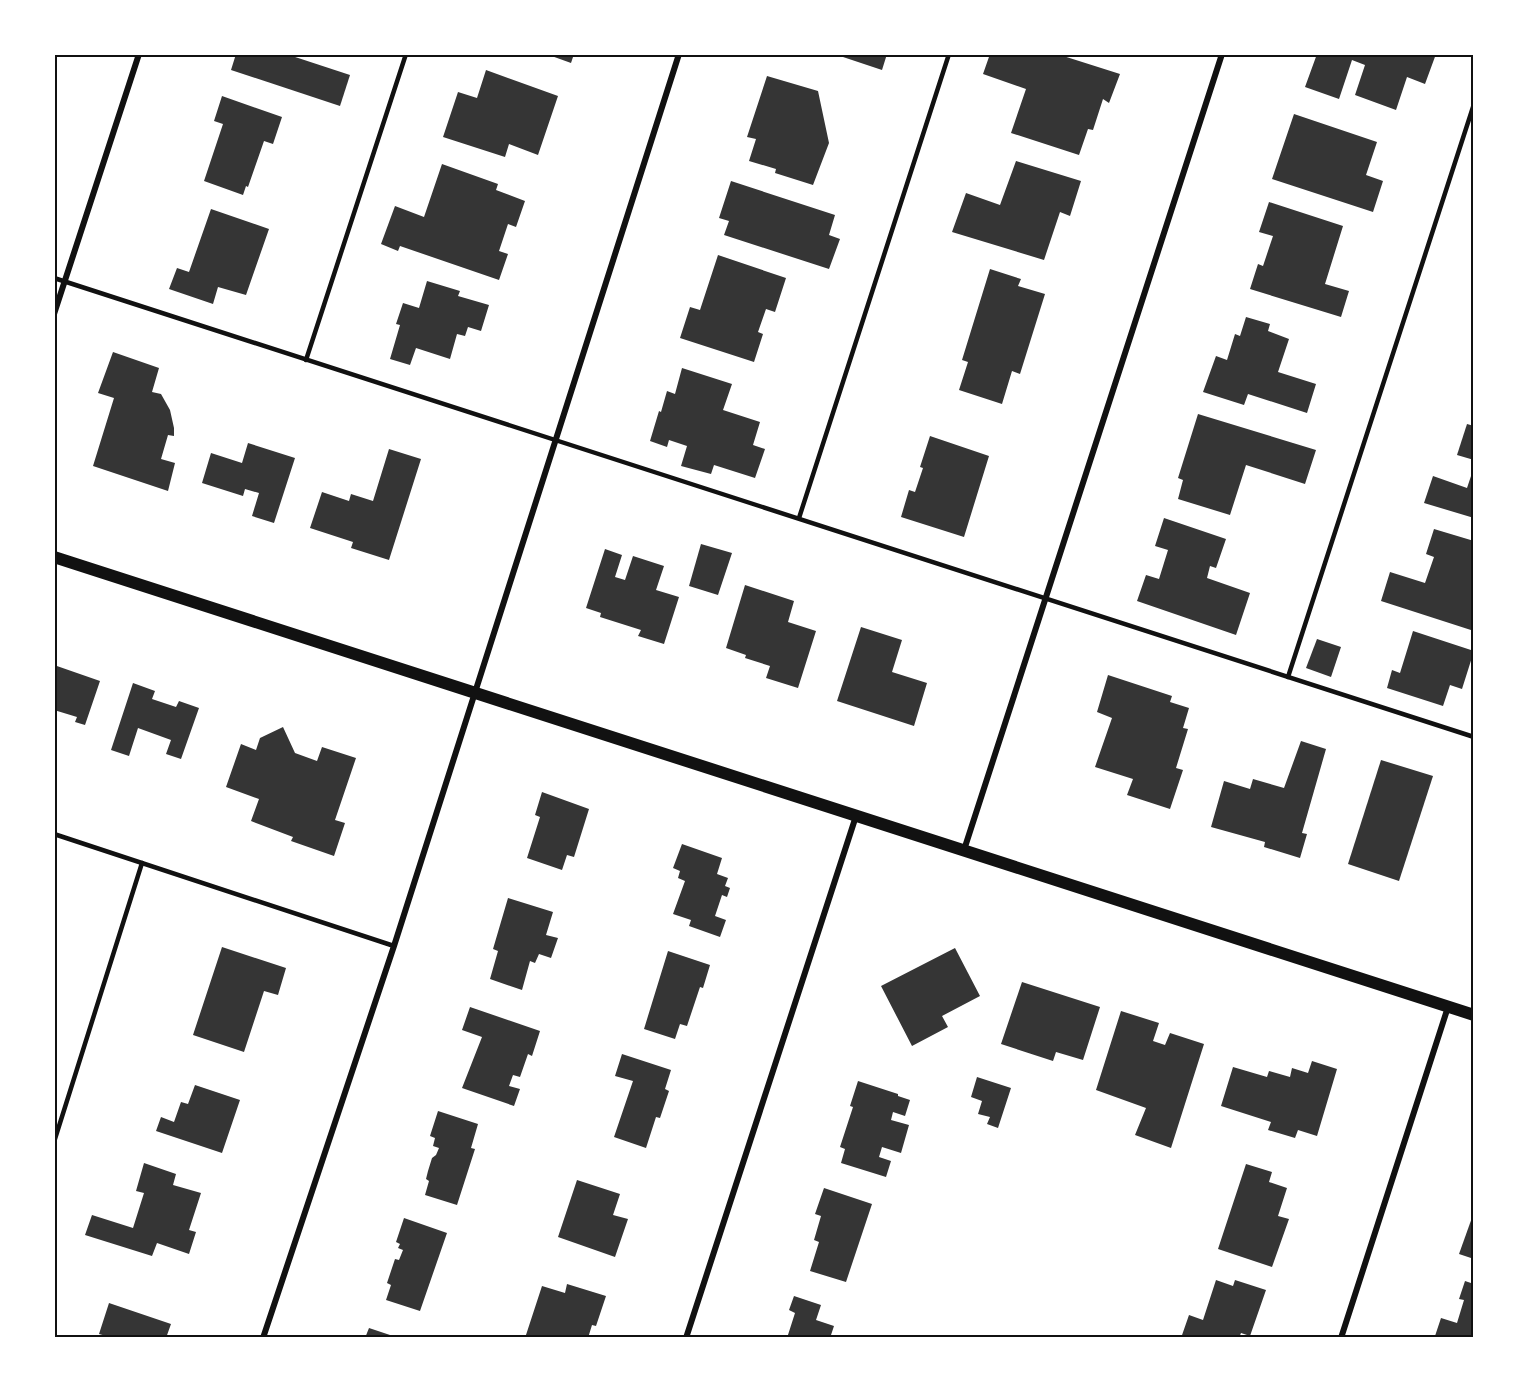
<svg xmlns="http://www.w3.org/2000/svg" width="1528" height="1392" viewBox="0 0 1528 1392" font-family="Ubuntu,sans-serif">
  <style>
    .building { fill: #353535 }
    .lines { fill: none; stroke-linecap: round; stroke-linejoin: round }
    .service { stroke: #111; stroke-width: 4.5 }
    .minor { stroke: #111; stroke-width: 6 }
    .secondary { stroke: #111; stroke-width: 12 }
    .neatline { fill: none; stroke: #111; stroke-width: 2 }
  </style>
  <rect width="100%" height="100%" fill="#fff"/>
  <g class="building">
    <polygon points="236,54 286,54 350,75 340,106 231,70"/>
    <polygon points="546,54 574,54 571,63"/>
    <polygon points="834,54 887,54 882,70"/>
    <polygon points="990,54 1057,54 1120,74 1109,103 1103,99 1093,130 1088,129 1079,155 1011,133 1026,89 983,74"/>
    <polygon points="1317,54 1436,54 1425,84 1407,77 1396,110 1355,95 1365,65 1352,60 1339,99 1305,87"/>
    <polygon points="486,70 558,96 538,155 509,144 505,157 443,137 458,92 477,98"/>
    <polygon points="767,76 818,91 829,143 813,185 775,173 776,169 749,161 756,139 747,137"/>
    <polygon points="222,96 282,117 273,144 264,141 248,187 246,186 243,195 204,181 223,124 214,121"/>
    <polygon points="1294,114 1377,142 1366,175 1383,181 1373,212 1272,179"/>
    <polygon points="1016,161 1081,181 1070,216 1060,212 1044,260 952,232 966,193 1000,205"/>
    <polygon points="442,164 498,184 496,190 525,201 516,227 508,224 499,251 508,254 499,280 400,246 398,251 381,244 395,206 424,217"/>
    <polygon points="731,181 835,215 829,235 840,239 829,269 724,235 729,221 719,218"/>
    <polygon points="1269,202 1343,226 1325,284 1349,291 1341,317 1250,289 1258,264 1263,266 1273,236 1259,232"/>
    <polygon points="211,209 269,229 246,295 218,287 213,304 169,289 177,268 189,272"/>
    <polygon points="718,255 786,278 775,312 766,309 758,332 763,334 754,362 680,338 690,307 700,310"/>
    <polygon points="990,269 1021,279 1018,286 1045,294 1020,374 1012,371 1002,404 959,390 968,362 962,360"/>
    <polygon points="427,281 460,291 458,296 489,305 481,331 468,327 465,336 457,334 450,359 416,348 410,365 390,359 400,325 396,324 403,303 419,308"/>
    <polygon points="1246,317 1270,324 1268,331 1289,339 1278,372 1316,384 1307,413 1248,394 1244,405 1203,392 1216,356 1227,360 1235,334 1240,336"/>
    <polygon points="113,352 159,368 152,392 161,394 170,410 174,428 174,436 168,435 161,459 175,463 168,491 93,466 114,398 98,393"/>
    <polygon points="682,368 732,384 723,410 760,422 753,445 765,449 755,478 714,465 711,474 681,466 687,446 669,440 667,447 650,441 659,411 661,412 667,391 675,394"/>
    <polygon points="1198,414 1316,450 1305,484 1246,465 1230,515 1178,499 1183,480 1178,478"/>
    <polygon points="1467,424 1474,426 1474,460 1457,455"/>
    <polygon points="930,436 989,456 964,537 901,517 909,490 915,492 923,468 920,467"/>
    <polygon points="248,443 295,458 274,523 252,516 259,493 245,489 243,496 202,483 211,453 242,463"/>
    <polygon points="389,449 421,459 389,560 351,548 353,542 310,528 322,492 349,501 351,494 373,501"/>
    <polygon points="1474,467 1474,518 1424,503 1433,476 1467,488"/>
    <polygon points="1164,518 1226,539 1216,568 1210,566 1207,578 1250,593 1236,635 1137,601 1146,575 1159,579 1168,550 1155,546"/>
    <polygon points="1434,529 1474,541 1474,631 1381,601 1390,572 1425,583 1434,557 1426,554"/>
    <polygon points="701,544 732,553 718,595 689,586"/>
    <polygon points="605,549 622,555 615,577 625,580 633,556 664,566 656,590 679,597 664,644 638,636 641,630 600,617 601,613 586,608"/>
    <polygon points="745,585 794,601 788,622 816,631 798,688 766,678 770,666 745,658 746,655 726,648"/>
    <polygon points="861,627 902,640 892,672 927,683 914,726 837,701"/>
    <polygon points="1413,631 1474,651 1462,689 1450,685 1443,706 1387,688 1392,670 1400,673"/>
    <polygon points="1317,639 1341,647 1331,677 1306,668"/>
    <polygon points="54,665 100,681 85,725 75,722 77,717 54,710"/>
    <polygon points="1108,675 1172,696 1170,702 1189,708 1183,728 1188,729 1176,768 1183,770 1170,809 1127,795 1133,779 1095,767 1112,718 1097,712"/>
    <polygon points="133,683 155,691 152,699 176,707 179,701 199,708 181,759 166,754 171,740 138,728 129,756 111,750"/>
    <polygon points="283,727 295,753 317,761 322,747 356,758 335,820 345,823 334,856 291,841 293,837 251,821 259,799 226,787 241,744 256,750 260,738"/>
    <polygon points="1301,741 1326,749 1302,833 1307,834 1300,858 1264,847 1265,842 1211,827 1224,781 1250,789 1253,779 1284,788"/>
    <polygon points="1381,760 1433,776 1399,881 1348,864"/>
    <polygon points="542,792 589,809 574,857 567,855 562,870 527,858 540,817 535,815"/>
    <polygon points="682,844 722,858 717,874 728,878 725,886 730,888 727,897 722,895 715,916 726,920 720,937 689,926 691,920 673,914 685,881 678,878 680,871 673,868"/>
    <polygon points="508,898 553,912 546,935 558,938 551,958 539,954 535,963 530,961 522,990 490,979 498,951 493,949"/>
    <polygon points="222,947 286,968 278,995 264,991 244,1052 193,1035"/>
    <polygon points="955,948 980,996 942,1016 948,1027 912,1046 881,986"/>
    <polygon points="668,951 710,965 703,988 700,987 687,1026 680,1024 675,1039 644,1029"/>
    <polygon points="1022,982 1100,1007 1083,1060 1056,1052 1053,1061 1001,1044"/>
    <polygon points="470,1007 540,1031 532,1056 528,1054 520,1077 513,1075 509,1086 520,1089 514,1106 462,1088 482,1037 462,1030"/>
    <polygon points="1121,1011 1159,1023 1153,1041 1165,1045 1170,1033 1204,1044 1171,1148 1135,1135 1146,1108 1096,1090"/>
    <polygon points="622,1054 671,1070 665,1089 669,1091 660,1118 656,1117 646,1148 614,1137 633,1081 615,1076"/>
    <polygon points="1312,1061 1337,1069 1317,1136 1298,1130 1295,1138 1268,1130 1271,1122 1221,1106 1233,1067 1267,1077 1269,1071 1290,1077 1292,1068 1308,1073"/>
    <polygon points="977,1077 1011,1088 998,1128 987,1124 990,1117 978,1114 982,1101 971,1097"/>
    <polygon points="858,1081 898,1094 898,1096 910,1100 905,1116 893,1112 891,1120 909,1125 901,1153 882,1147 879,1157 891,1161 886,1177 841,1163 845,1149 840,1147 853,1107 850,1106"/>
    <polygon points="195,1085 240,1100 222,1153 156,1131 161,1117 174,1122 181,1102 188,1104"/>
    <polygon points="438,1111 478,1124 471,1148 475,1149 457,1205 425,1195 429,1181 426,1179 428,1171 432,1158 436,1155 439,1148 433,1146 435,1138 430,1136"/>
    <polygon points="144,1163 176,1174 173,1185 201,1193 189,1230 196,1232 189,1254 157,1243 152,1256 85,1235 92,1215 133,1228 144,1193 136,1191"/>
    <polygon points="1246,1164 1272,1172 1269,1182 1287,1188 1278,1216 1289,1219 1272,1267 1218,1249"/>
    <polygon points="577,1180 620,1194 613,1215 628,1219 615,1257 558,1237"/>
    <polygon points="824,1188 872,1204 846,1282 810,1271 819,1242 814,1240 821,1216 815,1214"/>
    <polygon points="1474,1212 1474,1259 1459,1254"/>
    <polygon points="404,1218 447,1233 420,1311 386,1300 391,1285 387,1283 395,1259 399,1260 403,1250 398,1248 400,1244 396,1242"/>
    <polygon points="1216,1280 1233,1286 1235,1280 1266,1290 1250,1336 1241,1333 1239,1338 1181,1338 1189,1315 1203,1320"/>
    <polygon points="1465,1281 1474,1284 1474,1338 1441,1338 1435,1336 1441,1318 1457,1323 1464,1300 1459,1299"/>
    <polygon points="567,1284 606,1296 596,1326 592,1325 588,1338 525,1338 542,1286 565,1293"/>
    <polygon points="794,1296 821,1305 816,1320 834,1326 830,1338 787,1338 795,1313 789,1310"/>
    <polygon points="109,1303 171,1324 166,1338 105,1338 106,1336 99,1334"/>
    <polygon points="369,1328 399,1338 365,1338"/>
  </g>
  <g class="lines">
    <g class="service">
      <polyline points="54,278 1474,737"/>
      <polyline points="306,360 406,54"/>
      <polyline points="799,518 949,54"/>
      <polyline points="1288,677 1474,104"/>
      <polyline points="54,834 394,946"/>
      <polyline points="54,1142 142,863"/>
    </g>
    <g class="minor">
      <polyline points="54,314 139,54"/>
      <polyline points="964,850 1222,54"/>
      <polyline points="263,1338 394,946 679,54"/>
      <polyline points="686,1338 856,816"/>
      <polyline points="1341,1338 1448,1007"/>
    </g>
    <polyline class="secondary" points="54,557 1474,1015"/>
  </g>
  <rect width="1528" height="1392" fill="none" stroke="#ffffff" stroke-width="111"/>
  <rect x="56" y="56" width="1416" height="1280" class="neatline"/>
</svg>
